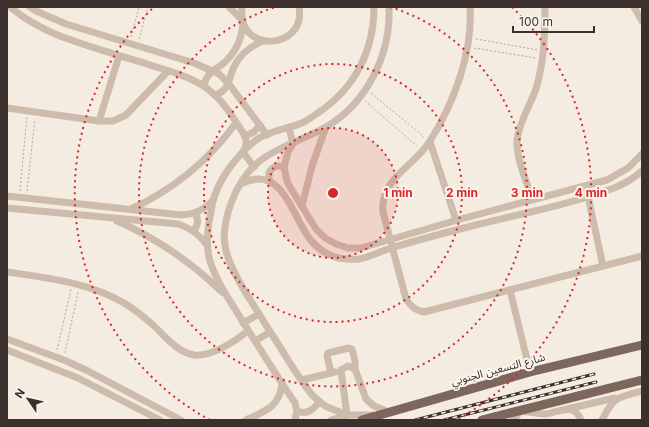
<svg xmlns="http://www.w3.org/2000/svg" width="649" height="427" viewBox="0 0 649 427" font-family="Inter,'Noto Sans Arabic',sans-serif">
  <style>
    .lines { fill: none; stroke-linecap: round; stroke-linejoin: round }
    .path { stroke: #b9a596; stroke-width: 1; stroke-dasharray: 2 2; stroke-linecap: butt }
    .minor { stroke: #cdbbac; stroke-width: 7 }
    .major { stroke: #7d675c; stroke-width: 9 }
    .rail-casing { stroke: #3b302b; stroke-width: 3 }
    .rail { stroke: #fbf5ee; stroke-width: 1.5; stroke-dasharray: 4.5; stroke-linecap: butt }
    .ring { fill: none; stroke: #d62828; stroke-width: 2; stroke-dasharray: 2 4 }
    .labels { text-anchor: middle; stroke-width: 4; stroke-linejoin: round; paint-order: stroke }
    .street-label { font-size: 11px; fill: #3b302b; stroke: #fbf5ee }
    .centre { fill: #d62828; stroke: #fbf5ee; stroke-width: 2 }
    .ring-label { font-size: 12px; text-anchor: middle; font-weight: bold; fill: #d62828; stroke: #fbf5ee; stroke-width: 4; stroke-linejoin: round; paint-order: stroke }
  </style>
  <rect width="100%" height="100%" fill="#f4ebe1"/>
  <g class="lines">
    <g class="path">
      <polyline points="131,37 139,7"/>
      <polyline points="139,39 148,7"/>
      <polyline points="476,39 538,50"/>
      <polyline points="474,48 536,58"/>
      <polyline points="371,93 424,137"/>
      <polyline points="365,101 417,146"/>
      <polyline points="20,191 27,116"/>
      <polyline points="27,191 35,119"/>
      <polyline points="57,350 71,289"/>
      <polyline points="65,353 78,292"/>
    </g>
    <g class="minor">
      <path d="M10,7C26,20 42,29 60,36C89,47 118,55 147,64C168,71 191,76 209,90C221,99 230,112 238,125C244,134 250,142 243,152L254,167"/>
      <polyline points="30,7 36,11 66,24 194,63 219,74 229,84 267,135"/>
      <polyline points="229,7 242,20"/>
      <path d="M242,7C236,55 307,50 299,7"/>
      <path d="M470,7C473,52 454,103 430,141C414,167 380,178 383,212L406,299C411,307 415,310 424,312L642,256"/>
      <polyline points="634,7 642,21"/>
      <path d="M204,86C206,73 215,70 224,63C236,52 242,38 243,23"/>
      <path d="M215,95C231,90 228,77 235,65C241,53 251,46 263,41"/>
      <polyline points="7,108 99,121 113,121 126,115 168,71"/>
      <polyline points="99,121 119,56"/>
      <polyline points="289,128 293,144 288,152 284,167 287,181 290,187 316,229 325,238 336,244 348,248 361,248 461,219 607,180 628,168 642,154"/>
      <polyline points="245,136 254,132 260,125"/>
      <polyline points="430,142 456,220"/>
      <path d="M269,180V173C272,166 277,165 284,167"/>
      <path d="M241,184C281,163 291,213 309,238C316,247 327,255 338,258C345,259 353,260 359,259C370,257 381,251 391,248C415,241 440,234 464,228C514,215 566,206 614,188C624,184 634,178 642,171"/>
      <polyline points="587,192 603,266"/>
      <path d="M7,196L181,215C195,214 204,210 213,200"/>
      <path d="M532,199C527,181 516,160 517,140C519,122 530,106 536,89C544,62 545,35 545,7"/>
      <polyline points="302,206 312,166 326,127"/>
      <path d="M7,208L178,224C191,228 199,234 207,245"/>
      <path d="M131,209C175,189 208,161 236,123"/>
      <path d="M117,221C156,238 191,262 222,292"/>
      <path d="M194,231C198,225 199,219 195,213"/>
      <path d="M7,272C47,278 88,282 124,303C134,309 144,317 153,325C165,336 177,352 194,355C211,357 235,341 248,331"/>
      <polyline points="510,290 530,372"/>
      <polyline points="243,323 259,314"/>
      <polyline points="7,339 64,360 88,371 181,420"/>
      <polyline points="255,341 270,332"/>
      <polyline points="7,350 78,378 160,420"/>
      <polyline points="331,372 327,356 328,353 349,348 352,349 355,361 355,369"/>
      <polyline points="302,380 335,372"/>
      <polyline points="567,409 615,398"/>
      <path d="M297,411C307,415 313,410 319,402"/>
      <path d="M389,412L374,406L366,399L355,369L348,366L341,370L347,415L325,406L313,396C297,377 285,354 271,333C262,319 253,304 244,290C225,257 217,239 232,201C238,185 247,171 261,160C280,146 305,139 326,127C367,103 391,54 389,7"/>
      <path d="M246,420C265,411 280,407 282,383"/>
      <path d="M295,420L297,411L295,403C277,376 260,349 243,322C231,302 217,283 210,261C206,248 207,235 209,222C211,215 211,208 213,201C219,178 238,154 256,140C269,130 289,129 304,122C310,119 316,114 322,110C356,86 374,49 374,7"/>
      <polyline points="331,420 347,415 373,415"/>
      <path d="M513,420L521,411C529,412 538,414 546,414C560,412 573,402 581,420"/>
      <path d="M602,420C614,396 617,398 642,391"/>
    </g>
    <g class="major">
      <polyline points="362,420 530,372 642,345"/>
      <polyline points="482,420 642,380"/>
    </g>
    <defs>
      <g id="rail">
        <polyline points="415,420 594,374"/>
        <polyline points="444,420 596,382"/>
      </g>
    </defs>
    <use href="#rail" class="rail-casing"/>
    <use href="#rail" class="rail"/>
  </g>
  <circle cx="333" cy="193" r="65" fill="#d62828" fill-opacity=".12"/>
  <g class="ring">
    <circle cx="333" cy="193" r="65"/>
    <circle cx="333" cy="193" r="129"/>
    <path d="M390 7A194 194 0 1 1 276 7"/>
    <path d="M210 420A258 258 0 0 1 154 7M512 7A258 258 0 0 1 456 420"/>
  </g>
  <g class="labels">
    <g class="street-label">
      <text transform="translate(498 369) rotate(-15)" y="4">شارع التسعين الجنوبي</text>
    </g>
  </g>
  <circle cx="333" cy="193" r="6" class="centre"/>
  <g class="ring-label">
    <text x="398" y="197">1 min</text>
    <text x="462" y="197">2 min</text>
    <text x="527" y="197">3 min</text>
    <text x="591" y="197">4 min</text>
  </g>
  <rect width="649" height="427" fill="none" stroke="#3b302b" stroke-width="16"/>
  <g transform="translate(28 399) rotate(304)" stroke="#fbf5ee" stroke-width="3" paint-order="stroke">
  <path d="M0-3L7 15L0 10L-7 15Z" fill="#3b302b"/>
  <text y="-6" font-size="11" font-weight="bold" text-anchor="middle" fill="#3b302b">N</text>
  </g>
  <path d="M513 26v6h81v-6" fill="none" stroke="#3b302b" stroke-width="2"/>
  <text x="519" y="26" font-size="12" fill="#3b302b" stroke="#fbf5ee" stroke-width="3" paint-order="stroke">100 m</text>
</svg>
